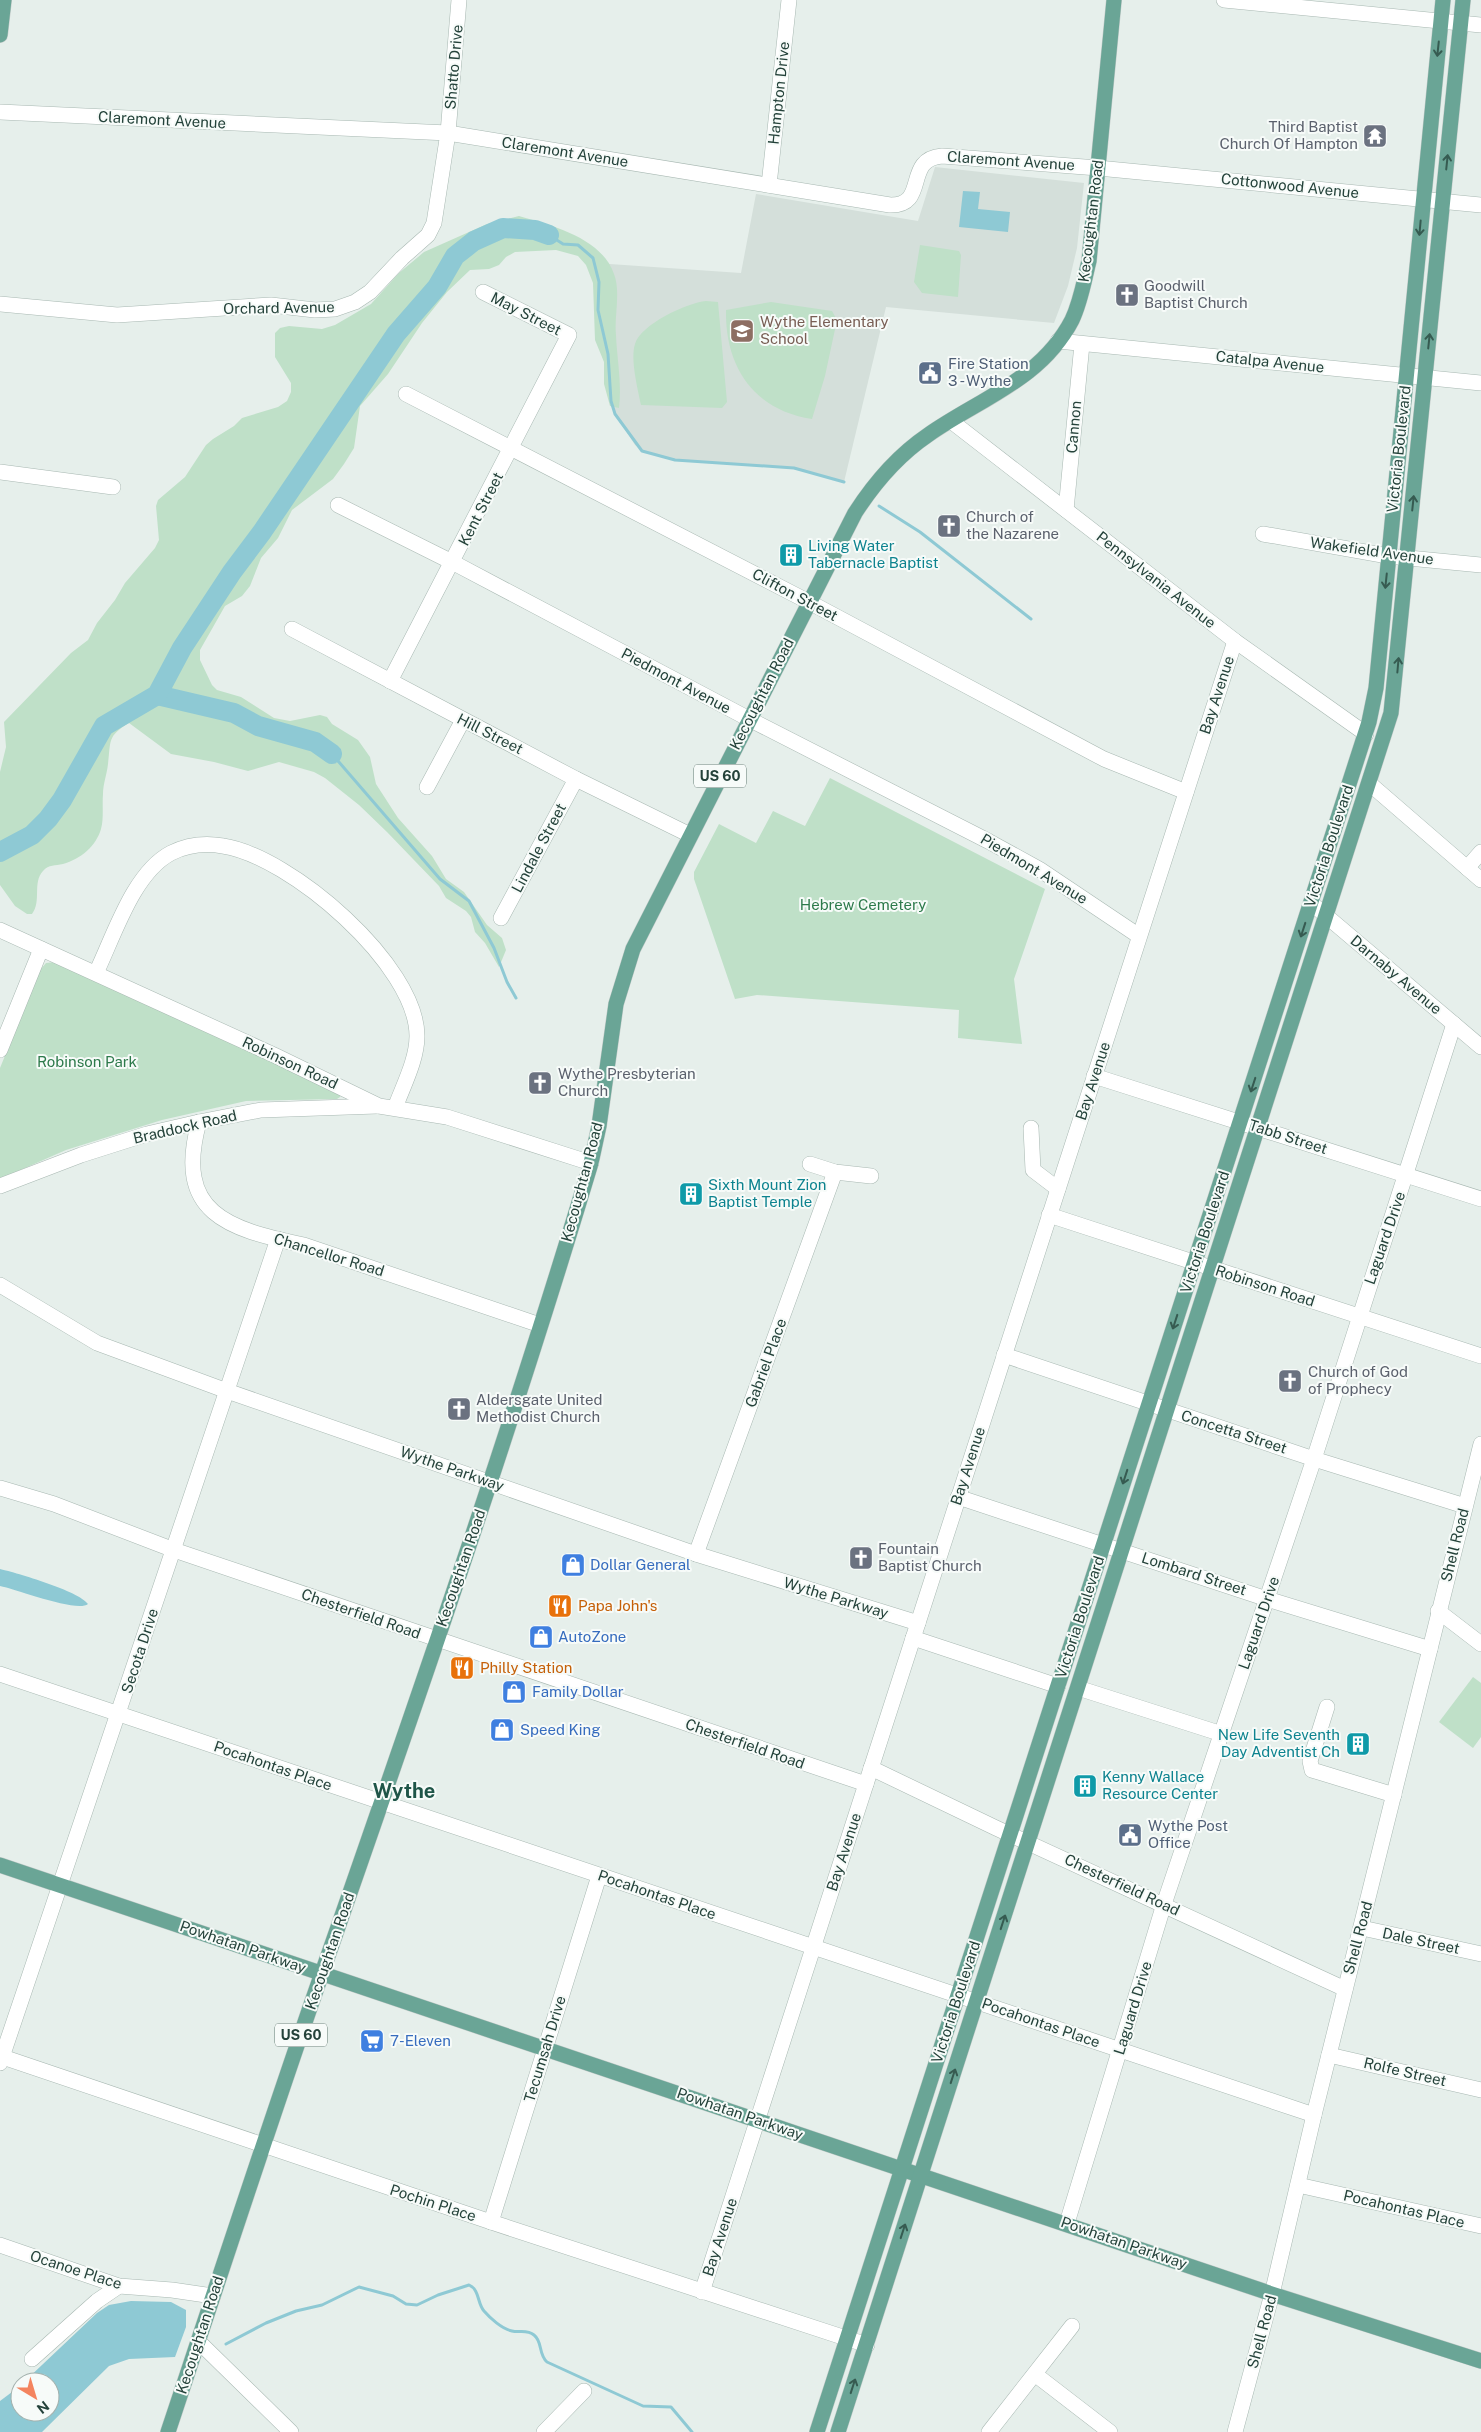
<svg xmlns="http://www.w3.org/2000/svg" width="1481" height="2432" viewBox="0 0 1481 2432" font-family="'Public Sans',sans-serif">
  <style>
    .built { fill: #d4dfda }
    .green { fill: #bfe0c8 }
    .water { fill: #8ec9d4 }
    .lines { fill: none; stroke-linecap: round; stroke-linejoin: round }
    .stream { stroke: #8ec9d4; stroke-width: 3 }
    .river { stroke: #8ec9d4; stroke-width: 20 }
    .minor-casing { stroke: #a8b8b2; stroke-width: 16 }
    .major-casing { stroke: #c2cac8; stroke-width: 16 }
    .minor { stroke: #fff; stroke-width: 15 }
    .major { stroke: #6aa596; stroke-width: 15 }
    .oneway { stroke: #365b51 }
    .labels { text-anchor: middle; stroke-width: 4; stroke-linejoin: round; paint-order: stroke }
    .shield { fill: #f7fbf9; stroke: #637a73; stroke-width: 1 }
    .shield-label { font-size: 14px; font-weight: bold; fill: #24423a }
    .street-label { font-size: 15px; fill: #24423a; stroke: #f7fbf9 }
    .worship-label { font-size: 15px; fill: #5b616d; stroke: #f7fbf9; text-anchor: start }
    .education-label { font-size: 15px; fill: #785e54; stroke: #f7fbf9; text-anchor: start }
    .service-label { font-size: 15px; fill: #4e5e75; stroke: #f7fbf9; text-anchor: start }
    .culture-label { font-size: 15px; fill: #0d838f; stroke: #f7fbf9; text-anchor: start }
    .park-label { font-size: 15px; fill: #2d7a4b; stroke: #f7fbf9 }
    .shop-label { font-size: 15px; fill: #366cbe; stroke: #f7fbf9; text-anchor: start }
    .food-label { font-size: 15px; fill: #c56008; stroke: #f7fbf9; text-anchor: start }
    .district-label { font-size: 20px; font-weight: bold; fill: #1f5548; stroke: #f7fbf9 }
  </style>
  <rect width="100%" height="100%" fill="#e6efeb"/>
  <polygon class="built" points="935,167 1084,183 1077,248 1068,286 1054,323 886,307 844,482 816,473 776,466 675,460 642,451 635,445 615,414 611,401 595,263 741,273 756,194 918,221"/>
  <g class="green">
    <path d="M519,216C551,225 602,238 614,274C621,292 614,316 616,335C617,360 622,383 619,408L610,406L604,384V362L595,340L593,283L586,265L578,256L556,250L515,252L506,257L499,265L489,269L470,270L447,292L422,323L388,374L360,406L354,448L344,464L333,479L292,510L278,538L261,558L250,586L242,596L225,606L200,650V660L212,685L217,690L241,697L274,718L290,721L320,715L327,717L332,724L358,740L370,757L376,784L398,818L432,856L446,879L464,892L487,925L502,938L506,950L499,967L485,943L475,932L471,917L466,911L446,898L439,886L387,832L359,805L325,778L314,772L279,762L248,771L214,762L171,754L129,723C107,736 111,741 108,764C107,774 103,784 103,794C102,805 104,818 101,829C96,846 81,859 63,864C55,866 49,864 43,871C32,883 42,901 32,914H27L15,906L0,885V772L6,747L4,722L71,653L88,640L97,623L115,600L125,583L155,548L159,540L156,506L158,500L185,477L206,445L213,439L234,426L242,418L278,407L287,401L291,392V383L275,357V333L280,328L289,326L322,329L335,325L371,304L399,273L424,252L487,224Z"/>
    <polygon points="920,245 959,251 961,255 958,297 922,293 914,282"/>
    <path d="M706,301L718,302L727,402L722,408L641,405C638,390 630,359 635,344C641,324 687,303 706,301Z"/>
    <path d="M771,302L832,311L837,320L825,376L812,419C753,410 725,366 726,310Z"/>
    <polygon points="830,778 1045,889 1014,979 1022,1044 958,1038 959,1010 757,995 735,999 694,879 694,872 719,824 756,843 773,811 805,826"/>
    <polygon points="55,962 341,1094 340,1097 337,1099 246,1101 162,1120 66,1150 0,1179 0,1068 40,970 46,963"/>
    <polygon points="1473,1677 1481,1683 1481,1737 1473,1748 1439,1722"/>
  </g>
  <g class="water">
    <polygon points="963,191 980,192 978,209 1010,212 1008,232 959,227"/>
    <path d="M0,1569C17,1573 79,1591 88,1604C77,1613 16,1589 0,1586Z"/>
    <polygon points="131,2301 171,2302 186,2310 186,2327 175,2357 129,2359 109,2366 42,2432 0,2432 0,2401 20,2386 20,2412 50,2412 50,2382 24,2382 97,2313 109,2305"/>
  </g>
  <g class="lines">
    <g class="stream">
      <polyline points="549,235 563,244 578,245 593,258 599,282 598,310 608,354 611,401 615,414 642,451 675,460 794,468 844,482"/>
      <polyline points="879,506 920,532 1031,619"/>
      <polyline points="332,754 440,879 469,901 494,948 507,982 516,998"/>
      <path d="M226,2344L266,2323L296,2311L322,2305L359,2287L393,2296L406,2304L417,2305L438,2295L469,2285C480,2290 477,2303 484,2311C490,2318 502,2329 512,2331C519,2333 527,2329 534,2335C543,2342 538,2354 547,2362L643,2406L671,2407L692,2432"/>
    </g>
    <g class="river">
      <polyline points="157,695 234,713 258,726 315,742 332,754"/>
      <polyline points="0,852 32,835 48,819 62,800 104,726 157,695 182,648 232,572 262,532 396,334 437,287 455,256 474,241 503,228 535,230 549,235"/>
    </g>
    <defs>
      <g id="minor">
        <polyline points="1224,0 1481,25"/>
        <path d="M0,112L448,133L890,205C929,206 903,159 942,156L1098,168L1481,205"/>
        <polyline points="769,185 789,0"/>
        <polyline points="0,304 117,315 271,305 315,310 335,309 355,302 370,292 402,258 428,235 434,223 448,133 459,0"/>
        <polyline points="1058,341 1481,383"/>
        <polyline points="406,394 809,602 1104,759 1186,792"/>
        <polyline points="951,421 1235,641 1366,734"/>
        <polyline points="0,472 113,487"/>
        <polyline points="338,505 454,563 749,719 988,841 1039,869 1139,936"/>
        <polyline points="1066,510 1082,344"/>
        <polyline points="1263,534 1388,556 1481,565"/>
        <polyline points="292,629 576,779 690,835"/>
        <polyline points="390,681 569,335 483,292"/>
        <polyline points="1370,784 1481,880"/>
        <polyline points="427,787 463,720"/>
        <polyline points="1467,868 1481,852"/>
        <polyline points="1311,903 1481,1047"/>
        <polyline points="501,918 576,779"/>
        <polyline points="0,930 274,1055 379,1106 447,1117 591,1163"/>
        <path d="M96,973C114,936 133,873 171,853C187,845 206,843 223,846C290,856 417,965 417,1036C417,1060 403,1086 395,1108"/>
        <polyline points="0,1050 41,949"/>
        <polyline points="1094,1076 1481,1199"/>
        <path d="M199,1122C174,1213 227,1229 304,1245L540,1325"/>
        <polyline points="1031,1128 1033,1170 1058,1189"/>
        <polyline points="810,1164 835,1172 871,1176"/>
        <polyline points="0,1186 81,1155 147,1134 199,1122 261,1110 377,1106"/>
        <polyline points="1049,1215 1481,1356"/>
        <polyline points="0,1285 97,1343 227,1391 696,1554 918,1623"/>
        <polyline points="1004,1355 1314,1459 1465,1506"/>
        <polyline points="0,1488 54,1504 174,1550 866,1784"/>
        <polyline points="958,1497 1267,1599 1430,1649"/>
        <polyline points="696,1554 835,1172"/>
        <polyline points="1438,1611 1481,1644"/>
        <polyline points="913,1638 1058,1686"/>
        <polyline points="0,1674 1314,2115"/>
        <polyline points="1078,1688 1222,1734"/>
        <polyline points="1327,1707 1310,1761 1312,1770 1394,1795"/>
        <polyline points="871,1768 996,1828 1345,1989"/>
        <polyline points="1362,1928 1481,1954"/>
        <polyline points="1329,2055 1481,2090"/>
        <polyline points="0,2056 491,2222 867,2345"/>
        <polyline points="0,2063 278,1239"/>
        <polyline points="1298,2185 1481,2226"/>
        <polyline points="491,2222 599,1876"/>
        <polyline points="1067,2223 1164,1904 1314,1459 1454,1024"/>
        <polyline points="0,2245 119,2286 172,2290 213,2296"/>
        <polyline points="702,2292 1235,641"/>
        <polyline points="198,2341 291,2432"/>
        <polyline points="32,2359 97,2301 119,2286"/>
        <polyline points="1036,2375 1110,2432"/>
        <polyline points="544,2432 584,2391"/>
        <polyline points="989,2432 1072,2326"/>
        <polyline points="1235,2432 1272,2294 1314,2115 1481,1444"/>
      </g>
      <g id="major">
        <polyline points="0,35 4,0"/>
        <polyline points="0,1865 1272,2294 1481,2361"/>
        <path d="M168,2432C219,2279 269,2125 322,1973C416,1704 509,1436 591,1163L599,1126L616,1004L633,949L855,513C875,482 897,456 928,435C979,399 1041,380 1072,320C1081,301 1084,281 1089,261L1114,0"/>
        <polyline points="817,2432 1369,722 1376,688 1443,0"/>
        <polyline points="838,2432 1391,713 1463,0"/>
      </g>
    </defs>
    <use href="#minor" class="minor-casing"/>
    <use href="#major" class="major-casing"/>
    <use href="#minor" class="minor"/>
    <use href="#major" class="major"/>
  </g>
  <defs><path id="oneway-shaft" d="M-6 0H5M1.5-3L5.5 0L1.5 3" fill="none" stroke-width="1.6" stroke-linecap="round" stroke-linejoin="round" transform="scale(1.25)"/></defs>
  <g class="oneway">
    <use href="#oneway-shaft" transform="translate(1438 49) rotate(96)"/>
    <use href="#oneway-shaft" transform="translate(1447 162) rotate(-84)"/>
    <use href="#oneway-shaft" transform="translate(1420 228) rotate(95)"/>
    <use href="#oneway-shaft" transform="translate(1429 341) rotate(-84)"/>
    <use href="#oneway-shaft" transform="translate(1413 503) rotate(-84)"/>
    <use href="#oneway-shaft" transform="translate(1386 581) rotate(96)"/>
    <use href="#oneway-shaft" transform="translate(1398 665) rotate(-85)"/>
    <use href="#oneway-shaft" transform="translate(1303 930) rotate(108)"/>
    <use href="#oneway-shaft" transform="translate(1253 1085) rotate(108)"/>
    <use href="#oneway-shaft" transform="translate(1175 1322) rotate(108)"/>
    <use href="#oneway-shaft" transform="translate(1125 1477) rotate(108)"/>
    <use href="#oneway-shaft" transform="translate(1003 1922) rotate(-72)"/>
    <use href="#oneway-shaft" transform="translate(953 2076) rotate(-72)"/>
    <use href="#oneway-shaft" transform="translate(903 2231) rotate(-72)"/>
    <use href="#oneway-shaft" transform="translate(853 2386) rotate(-72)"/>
  </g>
  <defs>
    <symbol id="temple-square" viewBox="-11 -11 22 22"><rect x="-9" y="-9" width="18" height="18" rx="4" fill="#6b7280" stroke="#f7fbf9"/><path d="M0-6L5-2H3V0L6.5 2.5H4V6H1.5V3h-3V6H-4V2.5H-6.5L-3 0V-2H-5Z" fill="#fff"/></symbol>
    <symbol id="church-square" viewBox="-11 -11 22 22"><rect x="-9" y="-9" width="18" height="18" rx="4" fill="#6b7280" stroke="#f7fbf9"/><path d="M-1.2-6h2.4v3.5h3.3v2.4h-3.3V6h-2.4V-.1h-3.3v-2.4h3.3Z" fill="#fff"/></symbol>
    <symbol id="school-square" viewBox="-11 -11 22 22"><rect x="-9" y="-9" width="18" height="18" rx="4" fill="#8d6e63" stroke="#f7fbf9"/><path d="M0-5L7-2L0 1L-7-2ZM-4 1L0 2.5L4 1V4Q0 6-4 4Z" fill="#fff"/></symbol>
    <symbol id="civic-square" viewBox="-11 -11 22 22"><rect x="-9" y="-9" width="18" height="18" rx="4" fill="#5c6f8a" stroke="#f7fbf9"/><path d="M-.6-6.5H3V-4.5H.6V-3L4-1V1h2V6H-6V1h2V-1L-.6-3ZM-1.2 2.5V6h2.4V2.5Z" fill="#fff"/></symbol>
    <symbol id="building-square" viewBox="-11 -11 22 22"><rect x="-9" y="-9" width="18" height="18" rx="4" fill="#0f9aa8" stroke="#f7fbf9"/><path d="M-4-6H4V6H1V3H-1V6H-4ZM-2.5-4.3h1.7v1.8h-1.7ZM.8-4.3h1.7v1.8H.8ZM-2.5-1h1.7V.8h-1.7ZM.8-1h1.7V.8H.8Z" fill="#fff"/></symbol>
    <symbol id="shop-square" viewBox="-11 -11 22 22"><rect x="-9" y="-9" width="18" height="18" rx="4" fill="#3f7fe0" stroke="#f7fbf9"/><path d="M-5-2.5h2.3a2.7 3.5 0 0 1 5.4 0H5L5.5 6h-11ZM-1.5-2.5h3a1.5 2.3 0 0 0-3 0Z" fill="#fff"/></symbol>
    <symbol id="restaurant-square" viewBox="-11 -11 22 22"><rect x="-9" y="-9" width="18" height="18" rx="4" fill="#e8710a" stroke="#f7fbf9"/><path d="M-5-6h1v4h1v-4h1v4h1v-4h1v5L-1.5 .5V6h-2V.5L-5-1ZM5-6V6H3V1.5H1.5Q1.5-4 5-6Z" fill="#fff"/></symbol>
    <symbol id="supermarket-square" viewBox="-11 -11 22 22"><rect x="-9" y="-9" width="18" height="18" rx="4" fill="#3f7fe0" stroke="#f7fbf9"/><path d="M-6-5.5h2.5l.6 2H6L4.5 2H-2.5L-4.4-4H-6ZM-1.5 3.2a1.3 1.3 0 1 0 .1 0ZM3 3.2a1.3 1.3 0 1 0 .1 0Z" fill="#fff"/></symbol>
  </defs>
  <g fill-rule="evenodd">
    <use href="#temple-square" x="1361" y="122" width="28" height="28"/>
    <use href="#church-square" x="1113" y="281" width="28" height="28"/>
    <use href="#school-square" x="728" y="317" width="28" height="28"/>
    <use href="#civic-square" x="916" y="359" width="28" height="28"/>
    <use href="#church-square" x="935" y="512" width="28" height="28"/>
    <use href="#building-square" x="777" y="541" width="28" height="28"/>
    <use href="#church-square" x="526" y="1069" width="28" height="28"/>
    <use href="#building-square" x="677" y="1180" width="28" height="28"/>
    <use href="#church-square" x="1276" y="1367" width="28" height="28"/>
    <use href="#church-square" x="445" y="1395" width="28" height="28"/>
    <use href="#church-square" x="847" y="1544" width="28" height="28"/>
    <use href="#shop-square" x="559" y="1551" width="28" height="28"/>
    <use href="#restaurant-square" x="546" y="1592" width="28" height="28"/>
    <use href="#shop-square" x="527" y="1623" width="28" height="28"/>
    <use href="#restaurant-square" x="448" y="1654" width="28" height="28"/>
    <use href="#shop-square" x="500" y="1678" width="28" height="28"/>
    <use href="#shop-square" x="488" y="1716" width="28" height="28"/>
    <use href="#building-square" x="1344" y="1730" width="28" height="28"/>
    <use href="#building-square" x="1071" y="1772" width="28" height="28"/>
    <use href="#civic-square" x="1116" y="1821" width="28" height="28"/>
    <use href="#supermarket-square" x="358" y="2027" width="28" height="28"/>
  </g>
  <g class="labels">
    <g class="shield">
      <rect x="694" y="764.5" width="52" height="23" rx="4"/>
      <rect x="275" y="2023.5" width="52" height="23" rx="4"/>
    </g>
    <g class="shield-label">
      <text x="720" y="781">US 60</text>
      <text x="301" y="2040">US 60</text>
    </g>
    <g class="street-label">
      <text transform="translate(454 67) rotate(-85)" y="5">Shatto Drive</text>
      <text transform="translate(779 93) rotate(-84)" y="5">Hampton Drive</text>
      <text transform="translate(162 120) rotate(3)" y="5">Claremont Avenue</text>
      <text transform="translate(565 152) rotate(9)" y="5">Claremont Avenue</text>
      <text transform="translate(1011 161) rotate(4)" y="5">Claremont Avenue</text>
      <text transform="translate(1290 186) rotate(6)" y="5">Cottonwood Avenue</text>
      <text transform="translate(1091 221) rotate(-83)" y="5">Kecoughtan Road</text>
      <text transform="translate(279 308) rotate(-1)" y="5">Orchard Avenue</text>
      <text transform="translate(526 314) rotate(27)" y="5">May Street</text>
      <text transform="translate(1270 362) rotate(6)" y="5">Catalpa Avenue</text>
      <text transform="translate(1074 427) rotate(-85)" y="5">Cannon</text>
      <text transform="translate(1399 449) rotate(-84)" y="5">Victoria Boulevard</text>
      <text transform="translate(481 509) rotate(-63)" y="5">Kent Street</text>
      <text transform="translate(1372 551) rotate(8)" y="5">Wakefield Avenue</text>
      <text transform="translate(1156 580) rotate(38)" y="5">Pennsylvania Avenue</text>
      <text transform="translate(795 595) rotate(28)" y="5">Clifton Street</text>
      <text transform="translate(676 681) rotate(28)" y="5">Piedmont Avenue</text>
      <text transform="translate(762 694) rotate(-63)" y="5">Kecoughtan Road</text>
      <text transform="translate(1217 695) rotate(-72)" y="5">Bay Avenue</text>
      <text transform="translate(490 734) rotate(27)" y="5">Hill Street</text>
      <text transform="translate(1329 846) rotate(-72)" y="5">Victoria Boulevard</text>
      <text transform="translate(539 848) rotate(-62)" y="5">Lindale Street</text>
      <text transform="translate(1034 869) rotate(31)" y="5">Piedmont Avenue</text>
      <text transform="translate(1396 975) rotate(40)" y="5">Darnaby Avenue</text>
      <text transform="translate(290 1063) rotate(25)" y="5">Robinson Road</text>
      <text transform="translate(1093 1081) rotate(-72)" y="5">Bay Avenue</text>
      <text transform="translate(185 1127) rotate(-13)" y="5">Braddock Road</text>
      <text transform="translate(1288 1137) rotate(18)" y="5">Tabb Street</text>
      <text transform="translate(582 1182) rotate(-75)" y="5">Kecoughtan Road</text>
      <text transform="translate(1205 1232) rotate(-72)" y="5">Victoria Boulevard</text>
      <text transform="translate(1385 1238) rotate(-71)" y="5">Laguard Drive</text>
      <text transform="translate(329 1255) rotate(17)" y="5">Chancellor Road</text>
      <text transform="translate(1265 1286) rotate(18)" y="5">Robinson Road</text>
      <text transform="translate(766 1363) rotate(-70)" y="5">Gabriel Place</text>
      <text transform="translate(1234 1432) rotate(18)" y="5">Concetta Street</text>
      <text transform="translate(968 1466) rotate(-72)" y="5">Bay Avenue</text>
      <text transform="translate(452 1469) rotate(19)" y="5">Wythe Parkway</text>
      <text transform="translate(1455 1545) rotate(-76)" y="5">Shell Road</text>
      <text transform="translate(461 1568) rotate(-71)" y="5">Kecoughtan Road</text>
      <text transform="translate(1194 1574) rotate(18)" y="5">Lombard Street</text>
      <text transform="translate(836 1598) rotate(17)" y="5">Wythe Parkway</text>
      <text transform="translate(361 1614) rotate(19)" y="5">Chesterfield Road</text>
      <text transform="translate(1080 1617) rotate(-72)" y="5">Victoria Boulevard</text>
      <text transform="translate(1259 1623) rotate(-71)" y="5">Laguard Drive</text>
      <text transform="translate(140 1651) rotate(-72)" y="5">Secota Drive</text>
      <text transform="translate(745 1744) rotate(19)" y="5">Chesterfield Road</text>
      <text transform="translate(273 1766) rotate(19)" y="5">Pocahontas Place</text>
      <text transform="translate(844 1852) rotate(-72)" y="5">Bay Avenue</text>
      <text transform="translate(1122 1885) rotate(25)" y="5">Chesterfield Road</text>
      <text transform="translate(657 1895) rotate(19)" y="5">Pocahontas Place</text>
      <text transform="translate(1358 1938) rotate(-75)" y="5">Shell Road</text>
      <text transform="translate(1421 1941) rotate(12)" y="5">Dale Street</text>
      <text transform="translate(243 1947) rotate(19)" y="5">Powhatan Parkway</text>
      <text transform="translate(330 1951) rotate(-71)" y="5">Kecoughtan Road</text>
      <text transform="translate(956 2002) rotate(-72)" y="5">Victoria Boulevard</text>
      <text transform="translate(1133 2008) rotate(-73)" y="5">Laguard Drive</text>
      <text transform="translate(1041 2023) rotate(19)" y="5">Pocahontas Place</text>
      <text transform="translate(545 2049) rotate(-73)" y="5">Tecumsah Drive</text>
      <text transform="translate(1405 2072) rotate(13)" y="5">Rolfe Street</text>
      <text transform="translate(740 2114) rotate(19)" y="5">Powhatan Parkway</text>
      <text transform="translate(433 2203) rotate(18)" y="5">Pochin Place</text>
      <text transform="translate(1404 2209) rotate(13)" y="5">Pocahontas Place</text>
      <text transform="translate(720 2237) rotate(-72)" y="5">Bay Avenue</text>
      <text transform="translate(1124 2243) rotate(19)" y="5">Powhatan Parkway</text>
      <text transform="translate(76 2270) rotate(18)" y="5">Ocanoe Place</text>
      <text transform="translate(1262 2332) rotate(-75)" y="5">Shell Road</text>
      <text transform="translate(200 2335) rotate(-72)" y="5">Kecoughtan Road</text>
    </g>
    <g class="worship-label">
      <text x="1358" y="132" text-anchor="end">Third Baptist<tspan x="1358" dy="17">Church Of Hampton</tspan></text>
      <text x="1144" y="291">Goodwill<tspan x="1144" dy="17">Baptist Church</tspan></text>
      <text x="966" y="522">Church of<tspan x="966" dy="17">the Nazarene</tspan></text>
      <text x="558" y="1079">Wythe Presbyterian<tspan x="558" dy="17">Church</tspan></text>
      <text x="1308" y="1377">Church of God<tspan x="1308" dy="17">of Prophecy</tspan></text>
      <text x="476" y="1405">Aldersgate United<tspan x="476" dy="17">Methodist Church</tspan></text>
      <text x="878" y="1554">Fountain<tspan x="878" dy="17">Baptist Church</tspan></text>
    </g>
    <g class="education-label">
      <text x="760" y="327">Wythe Elementary<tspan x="760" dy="17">School</tspan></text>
    </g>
    <g class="service-label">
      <text x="948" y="369">Fire Station<tspan x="948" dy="17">3 - Wythe</tspan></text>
      <text x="1148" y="1831">Wythe Post<tspan x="1148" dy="17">Office</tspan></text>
    </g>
    <g class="culture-label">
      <text x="808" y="551">Living Water<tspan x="808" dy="17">Tabernacle Baptist</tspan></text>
      <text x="708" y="1190">Sixth Mount Zion<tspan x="708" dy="17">Baptist Temple</tspan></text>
      <text x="1340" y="1740" text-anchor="end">New Life Seventh<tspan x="1340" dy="17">Day Adventist Ch</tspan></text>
      <text x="1102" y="1782">Kenny Wallace<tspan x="1102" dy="17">Resource Center</tspan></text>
    </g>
    <g class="park-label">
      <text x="863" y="910">Hebrew Cemetery</text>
      <text x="87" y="1067">Robinson Park</text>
    </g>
    <g class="shop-label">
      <text x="590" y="1570">Dollar General</text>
      <text x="558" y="1642">AutoZone</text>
      <text x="532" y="1697">Family Dollar</text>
      <text x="520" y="1735">Speed King</text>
      <text x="390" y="2046">7-Eleven</text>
    </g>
    <g class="food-label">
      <text x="578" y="1611">Papa John's</text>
      <text x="480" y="1673">Philly Station</text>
    </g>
    <g class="district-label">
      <text x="404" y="1798">Wythe</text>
    </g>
  </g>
  <g transform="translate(35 2397) rotate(142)"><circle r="24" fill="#f7fbf9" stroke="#a3b1ad"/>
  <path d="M0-4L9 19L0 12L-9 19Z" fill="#f4845f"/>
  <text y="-8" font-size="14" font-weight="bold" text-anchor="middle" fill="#24423a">N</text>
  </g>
</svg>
